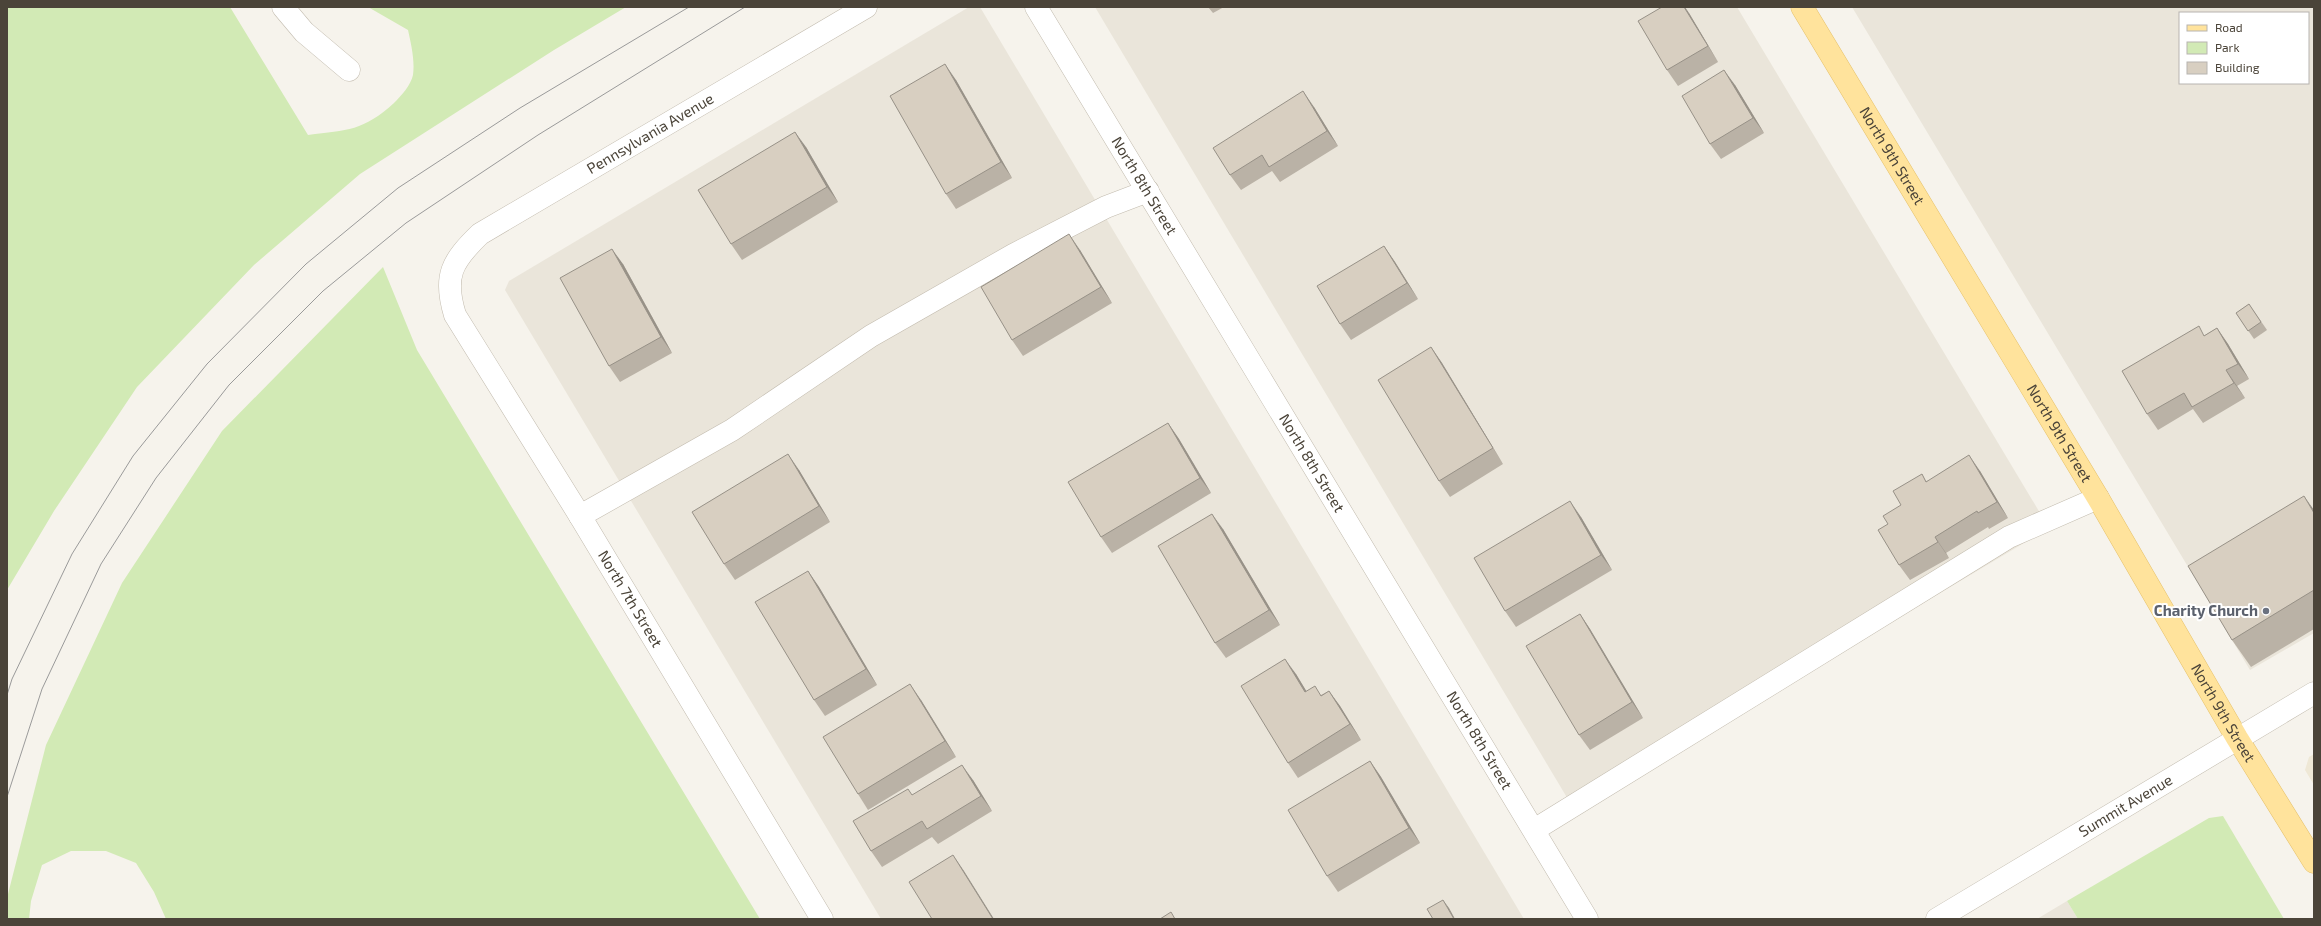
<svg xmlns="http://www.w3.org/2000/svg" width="2321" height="926" viewBox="0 0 2321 926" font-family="'Exo 2',sans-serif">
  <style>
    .residential { fill: #eae5da; fill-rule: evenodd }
    .education { fill: #efe8d6 }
    .green { fill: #d2eab5 }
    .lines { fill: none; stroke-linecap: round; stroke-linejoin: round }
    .minor-casing { stroke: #c2bbae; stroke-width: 23 }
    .major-casing { stroke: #e6c16a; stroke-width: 23 }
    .minor { stroke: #fff; stroke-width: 22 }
    .major { stroke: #ffe39c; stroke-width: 22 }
    .tram { stroke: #9a9a9a; stroke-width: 1 }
    .wall { fill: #bab2a6 }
    .shaded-wall { fill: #979187 }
    .building { fill: #d8cfc1; stroke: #979187 }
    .worship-dot { fill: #6b7280; stroke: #fff; stroke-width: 1.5 }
    .labels { text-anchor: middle; stroke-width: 4; stroke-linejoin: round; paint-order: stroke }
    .street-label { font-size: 15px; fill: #4b4439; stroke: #fff }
    .worship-label { font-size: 15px; font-weight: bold; fill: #5b616d; stroke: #fff; text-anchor: end }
  </style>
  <rect width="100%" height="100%" fill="#f6f3ec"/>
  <g class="residential">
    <polygon points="969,7 980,7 1524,919 881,919 505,290 509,281"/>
    <polygon points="1095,7 1737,7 2049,528 1575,811"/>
    <path d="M1852,7H2314V633L2250,670ZM2180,13H2308V83H2180Z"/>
    <polygon points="2067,901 2078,919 2037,919"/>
  </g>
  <polygon class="education" points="2314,754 2314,785 2305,770 2309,757"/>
  <g class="green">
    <path d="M7,7H230L308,135C348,130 363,131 394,103C401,96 411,85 413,75C415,60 411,44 408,30L368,7H626L554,50L360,174L254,265L137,387L54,511L7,590Z"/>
    <polygon points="383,267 417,350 760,919 166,919 154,892 136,863 106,851 71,851 42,865 31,901 29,919 7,919 7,898 46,745 122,583 222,431"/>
    <polygon points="2223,816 2284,919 2078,919 2067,901 2209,818"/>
  </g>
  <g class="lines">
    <defs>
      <g id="minor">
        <polyline points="283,7 304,32 349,70"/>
        <path id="s1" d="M1036,7L1587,919"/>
        <polyline points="580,516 732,430 871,336 1013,255 1106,207 1148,191"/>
        <polyline points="1534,830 2009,537 2098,498"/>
        <path id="s2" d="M822,919L580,516L455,315C443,276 452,261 480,234L866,7"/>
        <path id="s3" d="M1937,919L2314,693"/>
      </g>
      <g id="major">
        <path id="s4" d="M1802,7L2098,498L2237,738L2314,862"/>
      </g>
    </defs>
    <use href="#minor" class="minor-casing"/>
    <use href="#major" class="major-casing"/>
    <use href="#minor" class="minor"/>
    <use href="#major" class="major"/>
    <g class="tram">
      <polyline points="7,695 12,679 72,554 133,456 207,364 306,264 398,188 520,108 689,7"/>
      <polyline points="7,797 42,689 101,564 156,478 229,385 323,291 406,223 538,135 745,7"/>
    </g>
  </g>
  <g class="wall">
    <polygon points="1208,7 1224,7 1213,13"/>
    <polygon points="1689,13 1718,62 1678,86 1667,70"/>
    <polygon points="956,80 1012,178 956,209 946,194"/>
    <polygon points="1735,85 1764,133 1721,159 1710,144"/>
    <polygon points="1314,107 1338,146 1280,182 1272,171 1241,190 1230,175"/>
    <polygon points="806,147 838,202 742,260 731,244"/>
    <polygon points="1384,246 1395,262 1418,299 1351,340 1340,324"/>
    <polygon points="1080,250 1112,303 1023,356 1012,340"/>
    <polygon points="623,264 672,353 620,382 609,366"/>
    <polygon points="2249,304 2267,330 2254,339 2236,313"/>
    <polygon points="2217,328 2228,344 2249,379 2237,386 2245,398 2203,423 2193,409 2158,430 2147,414 2205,335"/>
    <polygon points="1431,347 1442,363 1503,464 1450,497 1439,481"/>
    <polygon points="1168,423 1179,439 1211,493 1112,553 1101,537"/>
    <polygon points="799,470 830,522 735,580 724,564"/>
    <polygon points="1980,471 2008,518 1989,529 1988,527 1946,553 1949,558 1910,580 1899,565 1901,505 1922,474 1926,481"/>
    <polygon points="2314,510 2314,629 2251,667 2232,640"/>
    <polygon points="1581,517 1612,570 1516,627 1505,611"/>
    <polygon points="1223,529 1280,625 1226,658 1215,643"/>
    <polygon points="808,571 819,587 877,685 825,716 814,700"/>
    <polygon points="1580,614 1590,629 1643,718 1590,750 1579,735"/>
    <polygon points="1296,674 1306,691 1321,695 1329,691 1340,706 1361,740 1298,778 1288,763"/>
    <polygon points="921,700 956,757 868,810 858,794"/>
    <polygon points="1370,761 1381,777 1420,843 1338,892 1327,876"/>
    <polygon points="973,780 992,811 938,844 932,837 882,867 871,851 912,795"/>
  </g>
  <g class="shaded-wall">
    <polygon points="1684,7 1685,7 1689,13 1718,62 1708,46"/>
    <polygon points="945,64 956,80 1012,178 1001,162"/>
    <polygon points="1724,70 1735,85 1764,133 1753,118"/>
    <polygon points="1303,91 1314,107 1338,146 1327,131"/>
    <polygon points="795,132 806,147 838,202 827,187"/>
    <polygon points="1069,234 1080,250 1112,303 1101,287"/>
    <polygon points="1384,246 1395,262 1418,299 1407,283"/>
    <polygon points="612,249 623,264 672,353 661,337"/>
    <polygon points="2217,328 2228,344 2249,379 2238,364"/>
    <polygon points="1431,347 1442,363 1503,464 1493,448"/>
    <polygon points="2226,370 2237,386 2245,398 2234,383"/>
    <polygon points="1168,423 1179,439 1211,493 1200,478"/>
    <polygon points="788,454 799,470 830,522 819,506"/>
    <polygon points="1969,455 1980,471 2008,518 1997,502"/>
    <polygon points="2304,496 2314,510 2314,513"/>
    <polygon points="1570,501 1581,517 1612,570 1601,555"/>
    <polygon points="1212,514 1223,529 1280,625 1269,610"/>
    <polygon points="1935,537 1946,553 1949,558 1938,542"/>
    <polygon points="808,571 819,587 877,685 866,669"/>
    <polygon points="1580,614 1590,629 1643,718 1632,702"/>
    <polygon points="1285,659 1296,674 1316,707 1305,692"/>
    <polygon points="910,684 921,700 956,757 945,741"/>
    <polygon points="1329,691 1340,706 1361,740 1350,724"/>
    <polygon points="1370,761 1381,777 1420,843 1409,828"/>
    <polygon points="962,765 973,780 992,811 981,796"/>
    <polygon points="953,855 964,871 994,919 993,919"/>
    <polygon points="1443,900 1449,908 1455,919 1454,919"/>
  </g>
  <g class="building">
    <polygon points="1662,7 1684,7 1708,46 1667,70 1638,21"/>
    <polygon points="945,64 1001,162 946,194 890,96"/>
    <polygon points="1724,70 1753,118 1710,144 1682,96"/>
    <polygon points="1303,91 1327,131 1269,167 1262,155 1230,175 1213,148"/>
    <polygon points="795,132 827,187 731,244 698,190"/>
    <polygon points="1069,234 1101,287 1012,340 981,287"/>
    <polygon points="1384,246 1407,283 1340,324 1317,286"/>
    <polygon points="612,249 661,337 609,366 560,278"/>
    <polygon points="2249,304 2261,322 2248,331 2236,313"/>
    <polygon points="2199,326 2204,336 2217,328 2238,364 2226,370 2234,383 2192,407 2184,393 2147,414 2122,371"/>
    <polygon points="1431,347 1493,448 1439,481 1378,380"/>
    <polygon points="1168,423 1200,478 1101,537 1068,482"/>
    <polygon points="788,454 819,506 724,564 692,512"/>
    <polygon points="1969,455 1997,502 1978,513 1977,511 1935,537 1938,542 1899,565 1878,530 1888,524 1883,516 1901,505 1893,491 1922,474 1926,482"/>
    <polygon points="2304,496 2314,513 2314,590 2232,640 2188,566"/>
    <polygon points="1570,501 1601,555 1505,611 1474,558"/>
    <polygon points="1212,514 1269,610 1215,643 1158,546"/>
    <polygon points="808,571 866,669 814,700 755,602"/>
    <polygon points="1580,614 1632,702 1579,735 1526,646"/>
    <polygon points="1285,659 1305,692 1315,686 1321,696 1329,691 1350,724 1288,763 1241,686"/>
    <polygon points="910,684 945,741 858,794 823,737"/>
    <polygon points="1370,761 1409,828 1327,876 1288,810"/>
    <polygon points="962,765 981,796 927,829 922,821 871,851 853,821 908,789 912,795"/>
    <polygon points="953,855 993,919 932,919 909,882"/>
    <polygon points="1443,900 1454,919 1433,919 1427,909"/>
    <polygon points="1171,912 1175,919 1160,919"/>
  </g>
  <circle class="worship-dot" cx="2266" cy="611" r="4"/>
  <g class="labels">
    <g class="street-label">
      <text dy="5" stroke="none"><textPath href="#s2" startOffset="996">Pennsylvania Avenue</textPath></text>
      <text dy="5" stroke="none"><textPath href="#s4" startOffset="174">North 9th Street</textPath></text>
      <text dy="5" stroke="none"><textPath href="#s1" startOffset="209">North 8th Street</textPath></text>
      <text dy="5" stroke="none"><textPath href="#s4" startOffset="498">North 9th Street</textPath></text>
      <text dy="5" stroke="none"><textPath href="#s1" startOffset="533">North 8th Street</textPath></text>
      <text transform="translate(630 599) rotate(59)" y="5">North 7th Street</text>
      <text dy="5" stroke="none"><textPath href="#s4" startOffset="822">North 9th Street</textPath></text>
      <text dy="5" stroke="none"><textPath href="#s1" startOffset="857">North 8th Street</textPath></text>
      <text dy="5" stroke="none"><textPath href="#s3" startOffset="220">Summit Avenue</textPath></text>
    </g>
    <g class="worship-label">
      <text x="2258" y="616">Charity Church</text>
    </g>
  </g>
  <rect width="2321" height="926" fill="none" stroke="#4b4439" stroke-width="16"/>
  <rect x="2179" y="12" width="130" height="72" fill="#ffffff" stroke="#b7b4b0"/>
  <rect x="2187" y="25" width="20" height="6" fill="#ffe39c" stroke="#b7b4b0"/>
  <text x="2215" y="32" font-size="12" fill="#4b4439">Road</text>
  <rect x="2187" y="42" width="20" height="12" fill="#d2eab5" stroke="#b7b4b0"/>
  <text x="2215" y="52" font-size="12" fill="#4b4439">Park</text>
  <rect x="2187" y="62" width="20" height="12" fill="#d8cfc1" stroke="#b7b4b0"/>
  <text x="2215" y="72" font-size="12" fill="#4b4439">Building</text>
</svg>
